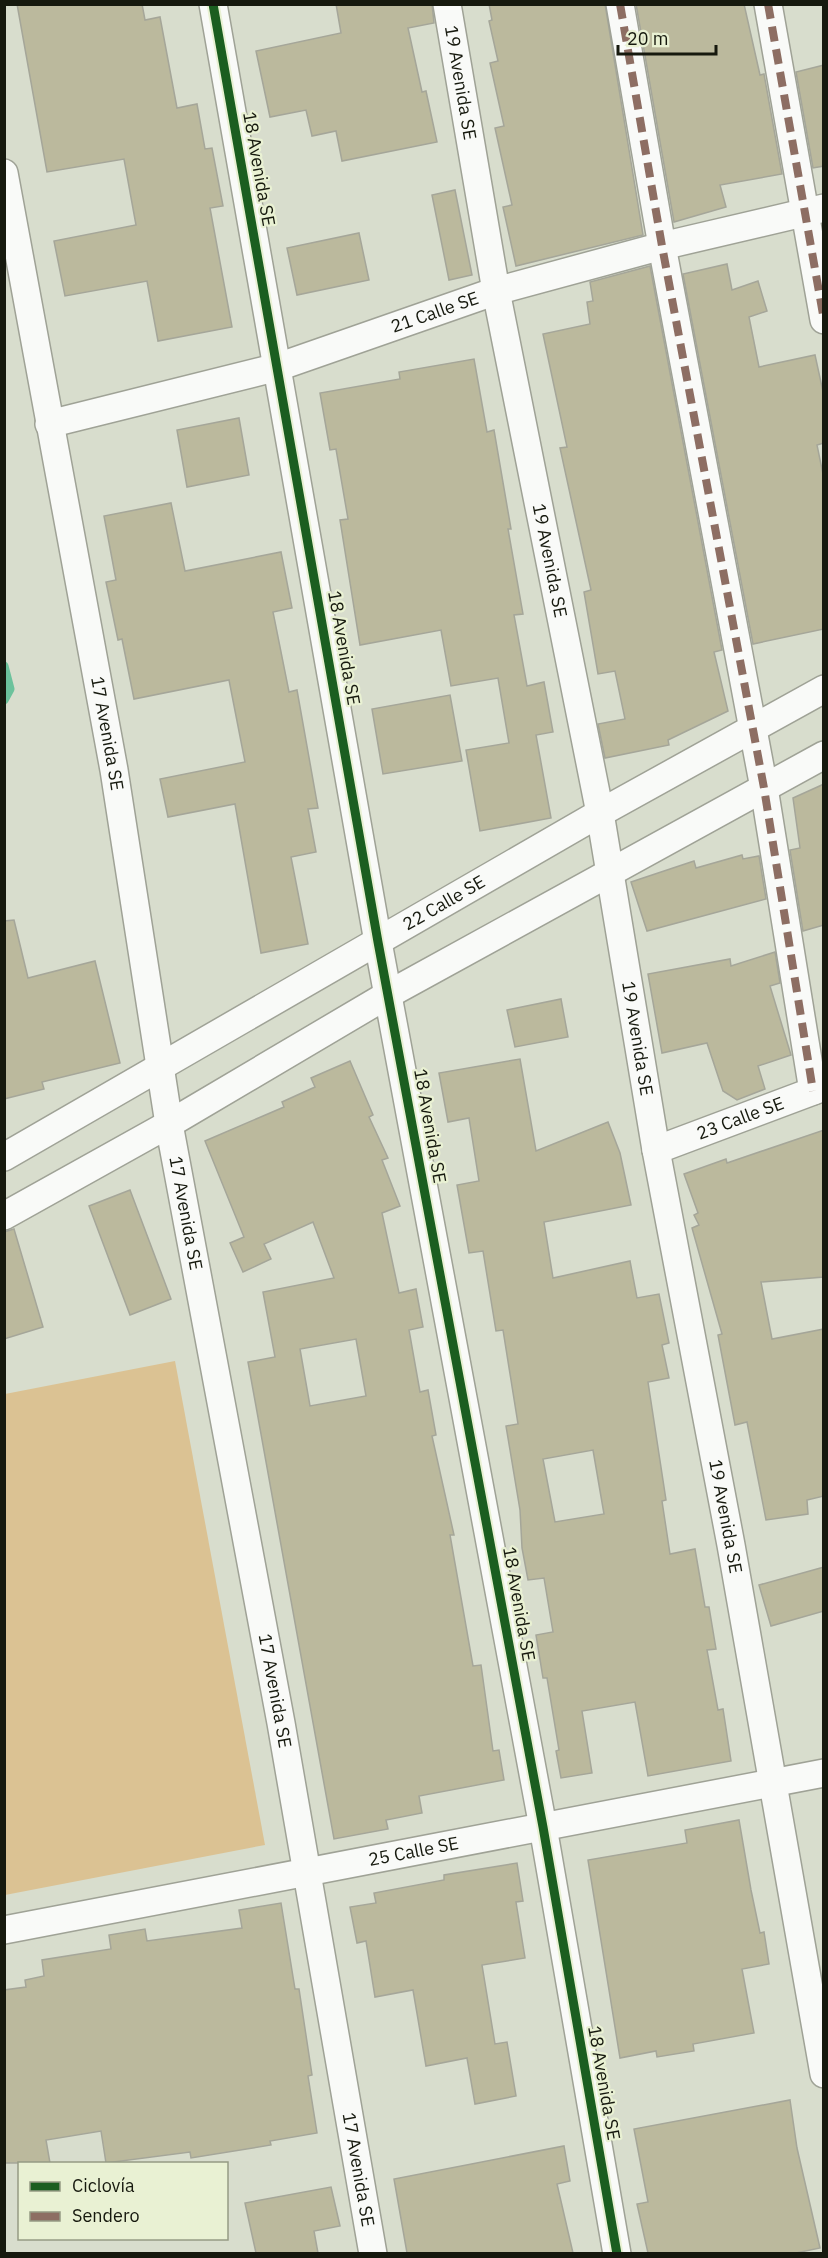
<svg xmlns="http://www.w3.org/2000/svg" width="828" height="2258" viewBox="0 0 828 2258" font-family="'IBM Plex Sans',sans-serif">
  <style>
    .green { fill: #dbc293 }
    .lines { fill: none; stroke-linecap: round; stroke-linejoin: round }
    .stream { stroke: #6cc29c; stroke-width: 9 }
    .building { fill: #bbb99d; stroke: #a5a699; stroke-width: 1.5; fill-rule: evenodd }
    .minor-casing { stroke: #9fa296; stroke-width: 30 }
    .minor { stroke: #f9faf8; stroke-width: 27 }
    .quiet { stroke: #8d6e63; stroke-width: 8; stroke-dasharray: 15 8; stroke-linecap: butt }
    .cycleway-casing { stroke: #e9f1d3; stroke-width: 13 }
    .cycleway { stroke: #1b5e20; stroke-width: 9 }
    .labels { text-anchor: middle; stroke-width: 4.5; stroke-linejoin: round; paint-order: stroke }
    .street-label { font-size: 18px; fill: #16190e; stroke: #e9f1d3 }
  </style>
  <rect width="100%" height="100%" fill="#d8ddcd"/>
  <polygon class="green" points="175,1361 265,1845 5,1895 5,1394"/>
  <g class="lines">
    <polyline class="stream" points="4,666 10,689 4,700"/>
  </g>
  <g class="building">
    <polygon points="17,4 142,4 145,20 160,17 177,108 197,104 205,149 212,148 223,206 210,208 232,327 158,341 147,281 65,296 54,241 136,225 124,159 47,172"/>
    <polygon points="336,4 432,4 434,23 408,28 422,92 426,91 437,142 342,161 336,131 312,136 306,110 270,117 256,51 341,33"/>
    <polygon points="489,4 605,4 643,235 516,266 503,207 512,205 495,128 504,126 490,63 498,61 489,21 492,20"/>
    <polygon points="636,4 744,4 760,75 764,74 782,174 720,185 726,207 674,222"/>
    <polygon points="824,65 824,166 813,168 796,72"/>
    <polygon points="455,190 472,275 449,280 432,195"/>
    <polygon points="359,233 369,280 297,295 287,248"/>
    <polygon points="727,264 732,290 758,281 767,311 749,317 759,367 815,355 824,396 824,443 817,445 824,479 824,629 753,644 683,274"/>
    <polygon points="650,266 722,650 714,652 728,711 668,740 669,745 605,758 598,724 625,719 615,671 598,674 584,592 591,590 560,448 567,447 543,334 590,324 587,302 593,301 590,282"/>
    <polygon points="474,359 487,432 494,430 511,529 508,529 523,614 514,615 527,686 544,682 553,732 536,735 551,818 480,831 466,750 509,743 498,678 451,686 441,630 360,645 340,520 348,519 336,449 330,450 320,393 400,379 399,372"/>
    <polygon points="239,418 249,475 187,487 177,430"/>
    <polygon points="171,503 185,571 281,552 292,608 273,612 289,692 297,690 318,808 308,809 316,852 291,857 308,944 261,953 235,804 168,817 160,779 245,762 229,680 134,699 122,639 118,640 106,582 116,580 104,516"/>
    <polygon points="450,695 462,761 383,774 372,709"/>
    <polygon points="824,784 824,925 803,931 790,850 800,848 793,798"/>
    <polygon points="742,855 743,859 759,856 766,899 647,931 631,882 694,861 696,868"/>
    <polygon points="14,920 28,978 95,961 120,1063 42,1082 44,1089 4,1099 4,921"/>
    <polygon points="775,952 780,983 770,986 791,1055 758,1066 765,1089 737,1100 723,1091 707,1043 662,1053 648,974 730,959 731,966"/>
    <polygon points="561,999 568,1037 515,1047 507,1010"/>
    <path d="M520,1059L536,1151L608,1122L620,1153L631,1205L544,1222L553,1278L630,1261L637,1298L659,1294L669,1343L662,1345L669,1378L648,1382L666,1500L662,1501L670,1554L695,1549L705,1607H709L716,1649L707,1650L718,1710L723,1709L731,1761L648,1776L635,1702L582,1711L592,1773L561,1778L556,1751L559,1750L547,1678H543L536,1635L553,1632L544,1578L528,1580L522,1548L520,1510L506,1426L518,1424L503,1330L496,1331L483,1251L469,1253L457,1185L479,1181L469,1118L448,1122L439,1073ZM593,1450L604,1514L555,1522L543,1459Z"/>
    <path d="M350,1061L373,1115L369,1117L388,1158L382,1160L400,1206L382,1213L399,1293L416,1289L423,1327L409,1330L420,1392L428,1390L436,1435L432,1436L454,1535H450L473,1666L481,1665L493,1751L499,1750L504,1780L419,1796L422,1813L386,1820L388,1829L334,1839L248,1362L275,1357L263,1292L334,1278L313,1222L264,1244L271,1259L243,1272L230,1243L244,1237L205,1141L284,1107L282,1102L315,1087L311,1078ZM356,1339L366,1396L310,1406L300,1349Z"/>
    <polygon points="824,1130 824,1277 761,1282 772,1339 824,1329 824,1496 807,1500 808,1514 766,1520 747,1422 735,1425 718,1335 722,1334 692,1228 699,1225 694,1215 698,1213 684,1174 726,1159 727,1163"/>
    <polygon points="130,1190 171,1299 130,1315 89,1206"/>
    <polygon points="14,1229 43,1327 4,1339 4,1232"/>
    <polygon points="824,1567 824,1611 771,1626 759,1585"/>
    <polygon points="739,1820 751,1890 760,1933 764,1932 769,1964 742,1969 754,2033 693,2044 694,2051 657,2057 656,2051 620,2058 588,1860 687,1843 685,1830"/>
    <polygon points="517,1863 523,1901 516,1902 525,1958 482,1965 495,2044 507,2042 516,2096 475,2104 467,2058 426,2066 413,1990 375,1997 366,1941 357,1943 350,1907 376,1903 374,1893 444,1880 444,1875"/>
    <polygon points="281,1903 295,1989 299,1989 312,2075 308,2076 317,2133 270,2141 271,2145 191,2158 190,2152 106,2163 101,2131 46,2140 50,2163 4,2163 4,1990 26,1987 25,1980 44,1976 42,1960 111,1949 109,1935 145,1929 147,1941 242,1928 239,1910"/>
    <polygon points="790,2100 797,2148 820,2248 796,2253 648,2253 637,2204 648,2202 634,2129"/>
    <polygon points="564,2146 570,2181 557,2184 573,2253 407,2253 394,2179"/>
    <polygon points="331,2187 340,2226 314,2231 318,2253 256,2253 245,2203"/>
  </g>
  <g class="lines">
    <defs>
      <g id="minor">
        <polyline points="213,4 378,942 543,1827 617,2254"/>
        <path id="s1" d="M447,4L496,291L600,813L656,1150L731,1545L824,2074"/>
        <polyline points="620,4 662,246 764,788 813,1091"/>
        <polyline points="768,4 824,320"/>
        <path id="s2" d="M4,173L114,770L169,1124L281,1723L373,2254"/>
        <path id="s3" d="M49,424L278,367L496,291L662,246L824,208"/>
        <path id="s4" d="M656,1150L824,1087"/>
        <path id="s5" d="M4,1157L600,813L824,689"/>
        <polyline points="4,1216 169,1124 389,994 824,755"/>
        <path id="s6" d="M4,1930L824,1773"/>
      </g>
    </defs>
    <use href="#minor" class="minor-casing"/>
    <use href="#minor" class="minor"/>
    <g class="quiet">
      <polyline points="620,4 662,246 764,788 813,1091"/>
      <polyline points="768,4 824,320"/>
    </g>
    <defs>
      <polyline id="cycleway" points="213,4 378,942 543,1827 617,2254"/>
    </defs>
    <use href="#cycleway" class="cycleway-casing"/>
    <use href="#cycleway" class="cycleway"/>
  </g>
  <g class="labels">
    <g class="street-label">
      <text dy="6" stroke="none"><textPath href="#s1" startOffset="80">19 Avenida SE</textPath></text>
      <text transform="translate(259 169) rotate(80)" y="6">18 Avenida SE</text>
      <text dy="6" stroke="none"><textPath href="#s3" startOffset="402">21 Calle SE</textPath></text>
      <text dy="6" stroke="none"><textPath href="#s1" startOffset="566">19 Avenida SE</textPath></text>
      <text transform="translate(344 648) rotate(80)" y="6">18 Avenida SE</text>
      <text dy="6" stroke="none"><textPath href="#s2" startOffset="570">17 Avenida SE</textPath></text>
      <text dy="6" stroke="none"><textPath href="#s5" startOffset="508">22 Calle SE</textPath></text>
      <text dy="6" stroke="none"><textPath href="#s1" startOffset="1052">19 Avenida SE</textPath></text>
      <text dy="6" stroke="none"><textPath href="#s4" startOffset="90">23 Calle SE</textPath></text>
      <text transform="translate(430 1126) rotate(80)" y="6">18 Avenida SE</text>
      <text dy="6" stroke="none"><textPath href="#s2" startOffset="1056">17 Avenida SE</textPath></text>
      <text dy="6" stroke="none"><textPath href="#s1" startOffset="1538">19 Avenida SE</textPath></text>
      <text transform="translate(519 1604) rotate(80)" y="6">18 Avenida SE</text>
      <text dy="6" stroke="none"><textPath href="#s2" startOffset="1542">17 Avenida SE</textPath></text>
      <text dy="6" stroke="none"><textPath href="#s6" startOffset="417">25 Calle SE</textPath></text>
      <text transform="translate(604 2083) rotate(80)" y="6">18 Avenida SE</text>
      <text dy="6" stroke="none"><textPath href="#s2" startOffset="2028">17 Avenida SE</textPath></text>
    </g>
  </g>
  <rect width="828" height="2258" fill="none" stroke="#16190e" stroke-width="12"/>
  <rect x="18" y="2162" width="210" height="78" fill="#e9f1d3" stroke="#959b84" stroke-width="1.5"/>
  <rect x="30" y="2182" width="30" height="9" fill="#1b5e20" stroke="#959b84" stroke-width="1.5"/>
  <text x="72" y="2192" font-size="18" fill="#16190e">Ciclovía</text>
  <rect x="30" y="2212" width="30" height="9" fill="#8d6e63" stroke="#959b84" stroke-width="1.5"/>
  <text x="72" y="2222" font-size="18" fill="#16190e">Sendero</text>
  <path d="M618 45v9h98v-9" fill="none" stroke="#16190e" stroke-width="3"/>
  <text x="627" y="45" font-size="18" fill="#16190e" stroke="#e9f1d3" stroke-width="4.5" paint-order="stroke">20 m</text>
</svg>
